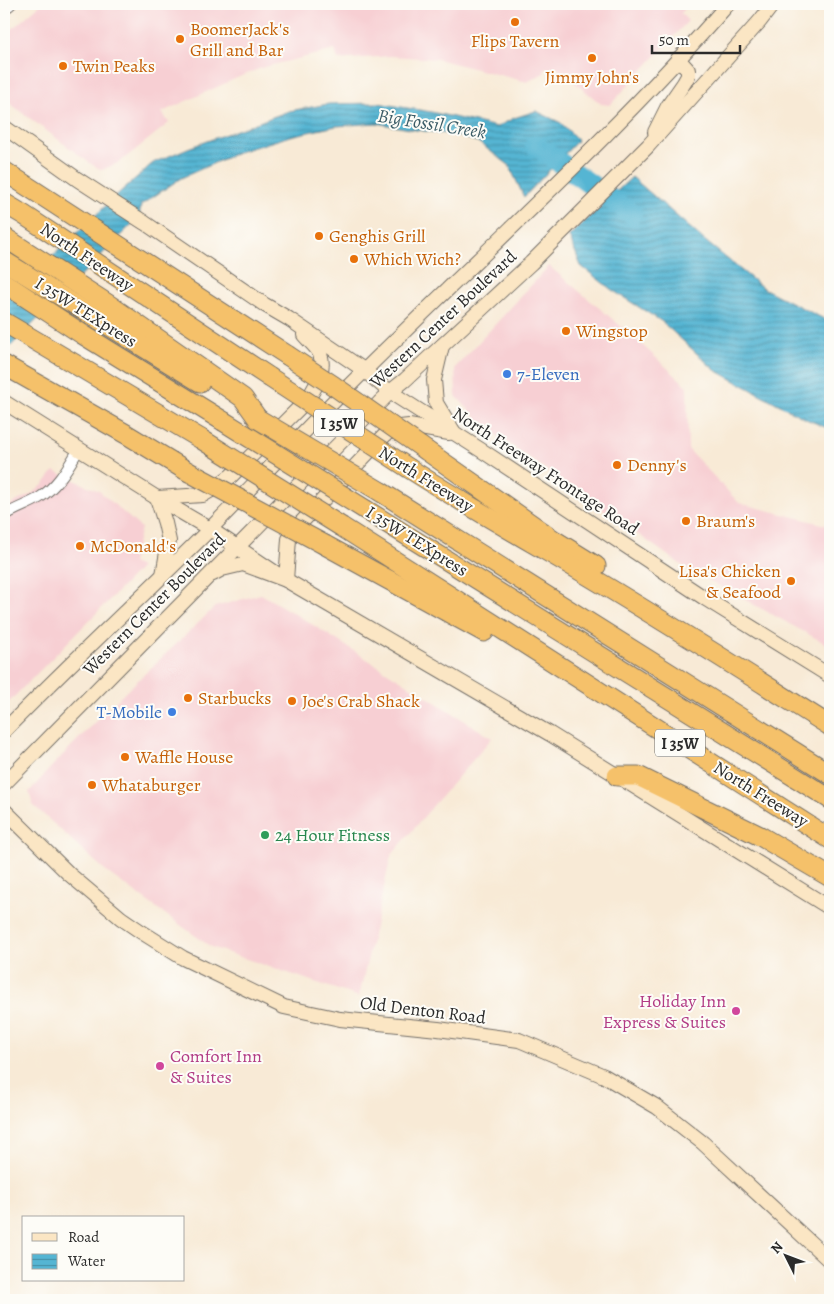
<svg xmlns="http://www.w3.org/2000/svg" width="834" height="1304" viewBox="0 0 834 1304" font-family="Alegreya,serif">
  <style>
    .built { fill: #f7cfd3 }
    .water { fill: url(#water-rules); stroke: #40707f }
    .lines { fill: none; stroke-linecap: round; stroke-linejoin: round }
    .river { stroke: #55b5d3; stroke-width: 21 }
    .street-casing { stroke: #736e67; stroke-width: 12 }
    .secondary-casing { stroke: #736e67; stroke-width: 16 }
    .highway-casing { stroke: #736e67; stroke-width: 21 }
    .street { stroke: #fff; stroke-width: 10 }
    .secondary { stroke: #fbe6c4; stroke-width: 14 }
    .highway { stroke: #f5c16b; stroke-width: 19 }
    .highway-bridge-casing { stroke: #736e67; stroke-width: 21; stroke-linecap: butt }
    .highway-bridge { stroke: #f5c16b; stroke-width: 19 }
    .food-dot { fill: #e8710a; stroke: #fdfcf7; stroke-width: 2 }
    .shop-dot { fill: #3f7fe0; stroke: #fdfcf7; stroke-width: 2 }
    .leisure-dot { fill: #2e9e5b; stroke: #fdfcf7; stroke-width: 2 }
    .hotel-dot { fill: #d1479c; stroke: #fdfcf7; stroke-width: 2 }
    .labels { text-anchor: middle; stroke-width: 4; stroke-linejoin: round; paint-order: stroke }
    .shield { fill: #fdfcf7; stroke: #6a6a68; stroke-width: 1 }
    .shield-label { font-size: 16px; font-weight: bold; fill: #2b2b2b }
    .food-label { font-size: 18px; fill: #c56008; stroke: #fdfcf7; text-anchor: start }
    .street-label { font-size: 18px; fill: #2b2b2b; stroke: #fdfcf7 }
    .shop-label { font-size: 18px; fill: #366cbe; stroke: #fdfcf7; text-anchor: start }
    .leisure-label { font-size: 18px; fill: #27864d; stroke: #fdfcf7; text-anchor: start }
    .hotel-label { font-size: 18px; fill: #b23c85; stroke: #fdfcf7; text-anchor: end }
    .water-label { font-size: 19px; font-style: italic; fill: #3a5b66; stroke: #fdfcf7 }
  </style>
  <defs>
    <pattern id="water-rules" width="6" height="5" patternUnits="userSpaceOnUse" patternTransform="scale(1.25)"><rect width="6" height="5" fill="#55b5d3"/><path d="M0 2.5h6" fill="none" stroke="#4793ab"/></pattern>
  </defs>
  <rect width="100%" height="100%" fill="#fdfcf7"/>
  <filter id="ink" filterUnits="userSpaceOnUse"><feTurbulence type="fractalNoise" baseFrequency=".02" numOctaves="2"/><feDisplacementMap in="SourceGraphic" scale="10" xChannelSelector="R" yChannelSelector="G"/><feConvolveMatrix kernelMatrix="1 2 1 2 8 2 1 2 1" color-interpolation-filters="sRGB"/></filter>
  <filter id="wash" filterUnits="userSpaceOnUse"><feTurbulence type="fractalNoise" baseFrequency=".0096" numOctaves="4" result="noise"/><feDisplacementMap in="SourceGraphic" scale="20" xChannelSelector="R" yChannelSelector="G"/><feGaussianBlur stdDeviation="1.12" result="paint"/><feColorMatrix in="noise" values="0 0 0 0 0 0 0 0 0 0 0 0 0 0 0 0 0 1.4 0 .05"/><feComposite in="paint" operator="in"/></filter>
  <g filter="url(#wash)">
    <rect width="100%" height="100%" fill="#f8ead6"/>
    <g class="built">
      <polygon points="41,4 690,4 681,13 688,21 610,105 601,104 556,67 553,69 544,68 544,73 527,82 437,59 391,56 338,60 335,50 264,67 239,77 162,112 169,123 120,162 102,170 91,164 4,99 4,36"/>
      <polygon points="549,266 629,333 687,386 688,449 739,503 830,526 830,646 683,566 484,426 456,396 455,368"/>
      <polygon points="54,471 99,491 141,528 132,563 141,567 125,584 4,707 4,508 31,494 43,485"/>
      <polygon points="261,594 305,620 492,738 432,807 391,856 359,997 211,947 108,873 33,805 29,792 54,764 114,703 215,607"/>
    </g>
    <g class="water">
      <polygon points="378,103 431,112 497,127 514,118 536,111 561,123 578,140 524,197 509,165 478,142 450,134 416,130 376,123 336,126 294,135 241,151 181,178 141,205 139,217 4,353 4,302 119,193 153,163 188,148 289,111 329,104"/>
      <polygon points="632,177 704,240 763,288 830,322 830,429 806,419 715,370 661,321 612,290 581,266 569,236"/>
    </g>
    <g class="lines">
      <polyline class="river" points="535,145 632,214"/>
    </g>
  </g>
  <g filter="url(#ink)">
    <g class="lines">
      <defs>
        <g id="street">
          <polyline points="4,10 11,4"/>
          <path d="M4,516C15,508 28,505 39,498C58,486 68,467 79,449"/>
        </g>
        <g id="secondary">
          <polyline points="4,127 77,179 145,223 265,305 289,319 364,370 390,392 484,452 706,599 830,676"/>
          <polyline points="655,132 668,106 684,83 688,76 688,70 678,59"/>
          <polyline points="442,346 434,380 436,403 453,431"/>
          <polyline points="4,402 157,498 210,529 286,580 550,734 830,908"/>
          <path d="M157,498L203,495L213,489L231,476L308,399C316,386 326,370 320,354C317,347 309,341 304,335"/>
          <polyline points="157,498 165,523 169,541 163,575"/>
          <polyline points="213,574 222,569 243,564 286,580 289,539 296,528 386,434 400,427 409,426 449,433"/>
          <path d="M4,731C71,662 142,597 210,529C262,477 312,422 365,370C487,249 615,134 728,4"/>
          <polyline points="4,784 390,392 405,380 531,263 648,146 760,21 773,4"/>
          <polyline points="4,810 69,874 121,918 140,931 183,958 284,1007 340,1019 438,1029 519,1040 604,1076 657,1107 703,1143 830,1261"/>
        </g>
        <g id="highway">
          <polyline points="4,171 287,355"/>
          <polyline points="4,203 24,215 269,377"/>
          <polyline points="4,237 111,306 243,398 258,419"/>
          <polyline points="4,261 200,382"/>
          <polyline points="4,283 82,334 223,421"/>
          <polyline points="4,322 201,439"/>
          <polyline points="4,365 126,434 187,471"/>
          <polyline points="427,451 554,540 596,566"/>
          <path d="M410,469C454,497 498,523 543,549C640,605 735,666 830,726"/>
          <polyline points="381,492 830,774"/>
          <polyline points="366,510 830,799"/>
          <polyline points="342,527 830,839"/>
          <polyline points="325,545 484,632"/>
          <polyline points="617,776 638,776 760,836 830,877"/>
        </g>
      </defs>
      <use href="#street" class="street-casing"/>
      <use href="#secondary" class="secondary-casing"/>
      <use href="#highway" class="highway-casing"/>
      <use href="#street" class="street"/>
      <use href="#secondary" class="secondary"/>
      <use href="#highway" class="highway"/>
      <defs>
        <g id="highway-bridge">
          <polyline points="287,355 334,386 427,451"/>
          <polyline points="269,377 410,469"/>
          <polyline points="258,419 381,492"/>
          <polyline points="223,421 366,510"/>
          <polyline points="201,439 342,527"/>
          <polyline points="187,471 325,545"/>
        </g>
      </defs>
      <use href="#highway-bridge" class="highway-bridge-casing"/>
      <use href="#highway-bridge" class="highway-bridge"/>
    </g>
  </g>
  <g class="food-dot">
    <circle cx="515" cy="22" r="5"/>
    <circle cx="180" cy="39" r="5"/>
    <circle cx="592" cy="58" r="5"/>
    <circle cx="63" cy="66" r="5"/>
    <circle cx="319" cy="236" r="5"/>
    <circle cx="354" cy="259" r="5"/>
    <circle cx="566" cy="331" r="5"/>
    <circle cx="617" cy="465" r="5"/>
    <circle cx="686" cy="521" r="5"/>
    <circle cx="80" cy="546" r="5"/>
    <circle cx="791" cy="581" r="5"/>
    <circle cx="188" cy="698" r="5"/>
    <circle cx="292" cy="701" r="5"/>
    <circle cx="125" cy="757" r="5"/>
    <circle cx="92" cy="785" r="5"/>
  </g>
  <g class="shop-dot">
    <circle cx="507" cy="374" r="5"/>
    <circle cx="172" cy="712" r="5"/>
  </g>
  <circle class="leisure-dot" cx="265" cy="835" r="5"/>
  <g class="hotel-dot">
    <circle cx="736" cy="1011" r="5"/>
    <circle cx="160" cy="1066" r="5"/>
  </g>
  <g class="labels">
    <g class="shield">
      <rect x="314" y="409.5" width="50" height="27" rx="4"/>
      <rect x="655" y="729.5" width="50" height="27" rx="4"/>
    </g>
    <g class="shield-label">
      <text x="339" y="429">I 35W</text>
      <text x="680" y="749">I 35W</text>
    </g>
    <g class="food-label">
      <text x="190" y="35">BoomerJack's<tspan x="190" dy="21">Grill and Bar</tspan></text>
      <text x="515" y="47" text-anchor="middle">Flips Tavern</text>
      <text x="73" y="72">Twin Peaks</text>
      <text x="592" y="83" text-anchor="middle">Jimmy John's</text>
      <text x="329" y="242">Genghis Grill</text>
      <text x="364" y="265">Which Wich?</text>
      <text x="576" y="337">Wingstop</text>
      <text x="627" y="471">Denny's</text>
      <text x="696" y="527">Braum's</text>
      <text x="90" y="552">McDonald's</text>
      <text x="781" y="577" text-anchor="end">Lisa's Chicken<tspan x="781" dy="21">&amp; Seafood</tspan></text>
      <text x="198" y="704">Starbucks</text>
      <text x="302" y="707">Joe's Crab Shack</text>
      <text x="135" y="763">Waffle House</text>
      <text x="102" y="791">Whataburger</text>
    </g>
    <g class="street-label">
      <text transform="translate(87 257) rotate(34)" y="6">North Freeway</text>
      <text transform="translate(86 312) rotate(32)" y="6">I 35W TEXpress</text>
      <text transform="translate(443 319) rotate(-43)" y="6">Western Center Boulevard</text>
      <text transform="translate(546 471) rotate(33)" y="6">North Freeway Frontage Road</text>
      <text transform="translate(426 479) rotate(32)" y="6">North Freeway</text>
      <text transform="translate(417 541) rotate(32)" y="6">I 35W TEXpress</text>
      <text transform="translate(154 604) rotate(-45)" y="6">Western Center Boulevard</text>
      <text transform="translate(761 794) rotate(32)" y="6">North Freeway</text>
      <text transform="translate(423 1010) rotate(7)" y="6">Old Denton Road</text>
    </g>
    <g class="shop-label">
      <text x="517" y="380">7-Eleven</text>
      <text x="162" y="718" text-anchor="end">T-Mobile</text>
    </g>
    <g class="leisure-label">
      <text x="275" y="841">24 Hour Fitness</text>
    </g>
    <g class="hotel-label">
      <text x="726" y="1007">Holiday Inn<tspan x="726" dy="21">Express &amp; Suites</tspan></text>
      <text x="170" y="1062" text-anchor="start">Comfort Inn<tspan x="170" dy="21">&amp; Suites</tspan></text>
    </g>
    <g class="water-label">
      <text transform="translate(432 123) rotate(9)" y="7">Big Fossil Creek</text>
    </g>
  </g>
  <rect width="834" height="1304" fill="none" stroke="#fdfcf7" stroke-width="20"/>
  <rect x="22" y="1216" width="162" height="65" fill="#fdfcf7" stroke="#a9a8a5"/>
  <rect x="32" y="1233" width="25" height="8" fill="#fbe6c4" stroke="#a9a8a5"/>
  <text x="68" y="1242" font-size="15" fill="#2b2b2b">Road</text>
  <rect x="32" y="1254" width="25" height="15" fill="url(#water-rules)" stroke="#a9a8a5"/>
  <text x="68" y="1266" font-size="15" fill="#2b2b2b">Water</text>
  <g transform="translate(786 1256) rotate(312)" stroke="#fdfcf7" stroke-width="4" paint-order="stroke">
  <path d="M0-4L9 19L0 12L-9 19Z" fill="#2b2b2b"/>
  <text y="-8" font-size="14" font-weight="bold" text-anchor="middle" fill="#2b2b2b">N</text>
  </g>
  <path d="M652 45v8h88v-8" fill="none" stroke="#2b2b2b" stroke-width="2.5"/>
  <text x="659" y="45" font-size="15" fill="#2b2b2b" stroke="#fdfcf7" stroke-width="4" paint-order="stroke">50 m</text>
</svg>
